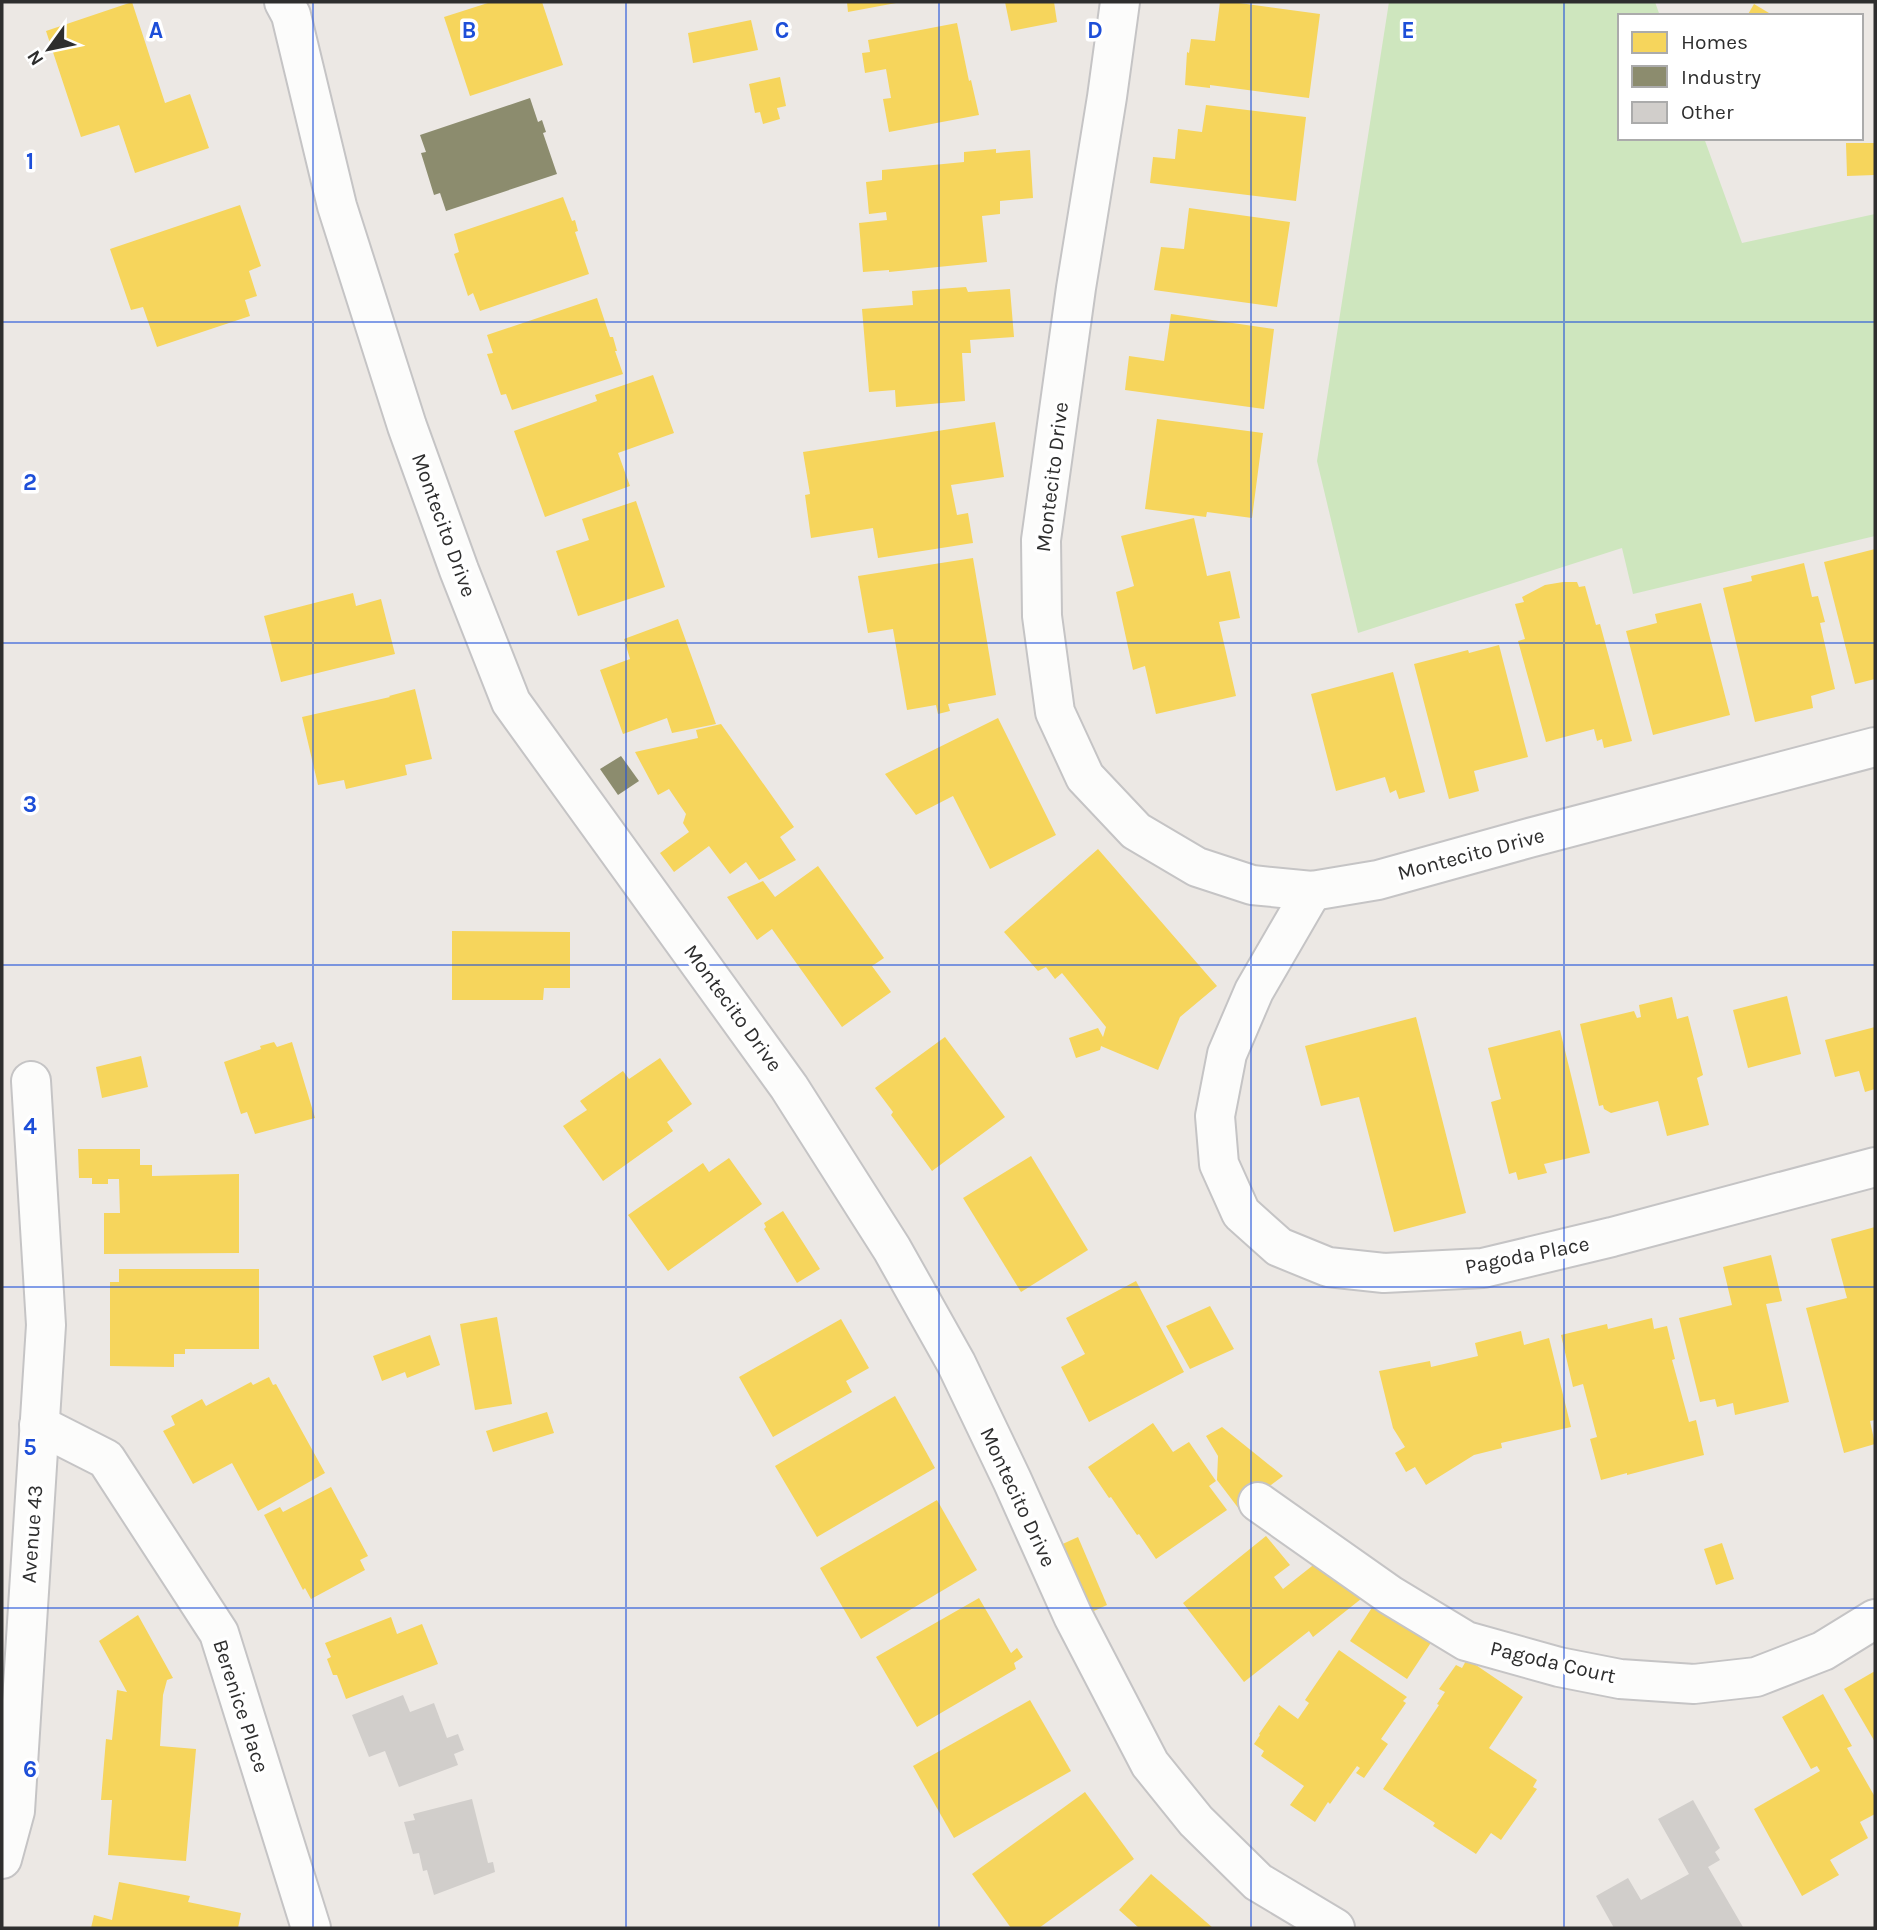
<svg xmlns="http://www.w3.org/2000/svg" width="1877" height="1930" viewBox="0 0 1877 1930" font-family="Karla,sans-serif">
  <style>
    .green { fill: #cee6be }
    .homes { fill: #f6d55c }
    .industry { fill: #8c8c6e }
    .building { fill: #d1cecb }
    .lines { fill: none; stroke-linecap: round; stroke-linejoin: round }
    .street-casing { stroke: #c5c4c5; stroke-width: 42 }
    .street { stroke: #fcfcfb; stroke-width: 38 }
    .grid { fill: none; stroke: #1d4ed8; stroke-width: 2; stroke-opacity: 0.55 }
    .labels { text-anchor: middle; stroke-width: 7; stroke-linejoin: round; paint-order: stroke }
    .street-label { font-size: 21px; fill: #2e2e2e; stroke: #fff }
    .grid-label { font-size: 23px; text-anchor: middle; font-weight: bold; fill: #1d4ed8; stroke: #fff; stroke-width: 7; stroke-linejoin: round; paint-order: stroke }
  </style>
  <rect width="100%" height="100%" fill="#ece8e4"/>
  <polygon class="green" points="1389,2 1655,2 1660,16 1620,16 1620,138 1704,138 1742,243 1875,214 1875,536 1633,594 1622,548 1358,633 1317,461"/>
  <g class="homes">
    <polygon points="132,2 165,103 190,94 209,148 135,173 119,125 81,137 46,31"/>
    <polygon points="491,2 542,2 563,65 470,96 444,17"/>
    <polygon points="847,2 896,2 896,3 848,12"/>
    <polygon points="1005,2 1054,2 1057,22 1011,31"/>
    <polygon points="1220,2 1232,2 1320,14 1309,98 1210,85 1210,88 1185,85 1187,52 1189,53 1191,39 1215,41"/>
    <polygon points="1754,4 1774,16 1747,16"/>
    <polygon points="751,20 758,50 693,63 688,33"/>
    <polygon points="957,23 969,81 971,80 979,115 889,132 883,99 891,98 886,69 865,73 862,53 870,52 868,40"/>
    <polygon points="780,77 786,106 777,108 780,119 763,124 760,112 755,113 749,84"/>
    <polygon points="1206,105 1306,117 1296,201 1150,183 1153,157 1175,159 1178,129 1202,132"/>
    <polygon points="1846,143 1875,143 1875,175 1847,176"/>
    <polygon points="996,149 996,153 1030,150 1033,198 1000,201 1000,214 982,216 987,262 889,272 889,270 863,272 859,223 887,220 886,212 869,214 866,182 882,180 882,170 964,162 964,152"/>
    <polygon points="563,197 572,221 575,220 578,231 575,232 589,274 480,311 473,293 468,296 454,254 459,252 454,234"/>
    <polygon points="240,205 261,266 249,271 257,296 245,300 250,316 157,347 143,307 131,310 110,249"/>
    <polygon points="1189,208 1290,222 1277,307 1154,290 1161,247 1184,249"/>
    <polygon points="966,287 968,292 1010,289 1014,337 970,340 971,353 962,353 965,401 896,407 895,390 869,392 862,309 913,305 912,291"/>
    <polygon points="597,298 610,337 613,337 617,351 615,351 623,374 512,410 506,394 501,395 487,354 493,353 487,335"/>
    <polygon points="1171,314 1274,329 1264,409 1125,390 1129,356 1164,361"/>
    <polygon points="653,375 674,433 618,453 630,486 545,517 514,431 597,401 595,395"/>
    <polygon points="1157,419 1263,433 1252,518 1207,512 1206,517 1145,509"/>
    <polygon points="995,422 1004,477 951,485 957,515 968,513 973,543 878,558 873,528 811,538 805,495 810,494 803,452"/>
    <polygon points="636,501 665,587 578,616 556,551 589,540 582,519"/>
    <polygon points="1194,518 1207,576 1230,571 1240,618 1219,622 1236,696 1156,714 1145,666 1133,670 1116,592 1134,586 1121,536"/>
    <polygon points="1875,549 1875,679 1855,684 1824,562"/>
    <polygon points="973,558 996,695 948,704 950,711 938,714 936,705 907,710 893,629 868,633 858,576"/>
    <polygon points="1804,563 1812,597 1818,596 1825,622 1820,623 1835,689 1811,696 1813,708 1755,722 1723,588 1752,581 1751,576"/>
    <polygon points="1577,582 1579,587 1585,586 1596,625 1600,624 1632,741 1604,748 1602,739 1597,741 1594,729 1546,742 1518,641 1525,639 1515,604 1524,602 1522,597 1545,585 1563,582"/>
    <polygon points="353,593 356,606 381,599 395,654 281,682 264,616"/>
    <polygon points="1701,603 1730,715 1653,735 1626,631 1657,623 1655,614"/>
    <polygon points="678,619 716,724 672,733 667,718 623,734 600,670 630,659 624,639"/>
    <polygon points="1499,645 1528,757 1474,771 1479,791 1449,799 1414,664 1468,650 1469,653"/>
    <polygon points="1393,672 1425,792 1399,799 1396,790 1390,793 1385,777 1336,791 1311,694"/>
    <polygon points="415,689 432,759 405,765 407,775 346,789 344,780 318,785 302,717 390,697 389,696"/>
    <polygon points="998,718 1056,835 990,869 953,796 916,815 885,774"/>
    <polygon points="721,724 794,827 780,837 796,860 759,880 746,862 730,874 709,846 674,872 660,853 689,832 683,823 686,814 669,789 658,795 635,752 698,738 696,730"/>
    <polygon points="1098,849 1217,986 1180,1017 1158,1070 1101,1046 1100,1050 1076,1058 1069,1038 1098,1028 1103,1037 1106,1027 1062,973 1055,979 1046,967 1038,971 1004,932"/>
    <polygon points="818,866 884,958 872,966 891,992 842,1027 772,929 757,940 727,897 763,881 775,897"/>
    <polygon points="452,931 570,932 570,988 544,988 543,1000 452,1000"/>
    <polygon points="1787,996 1801,1054 1748,1068 1733,1010"/>
    <polygon points="1672,997 1677,1019 1688,1016 1703,1075 1697,1078 1709,1125 1667,1136 1658,1101 1611,1113 1604,1109 1603,1105 1599,1106 1580,1024 1634,1011 1637,1018 1641,1017 1639,1005"/>
    <polygon points="1416,1017 1466,1213 1394,1232 1359,1097 1321,1106 1305,1046"/>
    <polygon points="1875,1027 1875,1089 1865,1092 1859,1071 1835,1077 1825,1040"/>
    <polygon points="1560,1030 1590,1153 1544,1164 1547,1173 1518,1180 1516,1172 1509,1174 1491,1102 1501,1099 1488,1048"/>
    <polygon points="945,1037 1005,1117 932,1171 891,1115 893,1112 875,1088"/>
    <polygon points="274,1042 277,1047 292,1042 315,1118 255,1134 247,1112 241,1114 224,1062 261,1049 260,1046"/>
    <polygon points="141,1056 148,1087 102,1098 96,1067"/>
    <polygon points="660,1058 692,1104 667,1122 673,1131 603,1181 563,1126 587,1110 580,1101 623,1071 629,1079"/>
    <polygon points="78,1149 140,1149 140,1165 152,1165 152,1176 239,1174 239,1253 104,1254 104,1213 120,1213 119,1179 108,1179 108,1184 92,1184 92,1178 79,1178"/>
    <polygon points="1031,1156 1088,1250 1021,1292 963,1198"/>
    <polygon points="729,1158 762,1204 668,1271 628,1215 703,1163 709,1172"/>
    <polygon points="783,1211 820,1269 797,1283 764,1229 766,1227 764,1223"/>
    <polygon points="1875,1227 1875,1420 1870,1421 1875,1444 1844,1453 1806,1308 1847,1298 1831,1239"/>
    <polygon points="1771,1255 1782,1301 1766,1304 1789,1402 1735,1415 1733,1403 1717,1407 1715,1399 1700,1402 1679,1318 1732,1305 1723,1267"/>
    <polygon points="119,1269 259,1269 259,1349 185,1349 185,1354 174,1354 174,1367 110,1366 110,1282 119,1282"/>
    <polygon points="1136,1281 1184,1372 1089,1422 1061,1367 1085,1354 1066,1318"/>
    <polygon points="1210,1306 1234,1349 1190,1369 1166,1326"/>
    <polygon points="497,1317 512,1404 475,1410 460,1324"/>
    <polygon points="1652,1318 1654,1329 1667,1326 1675,1359 1672,1360 1689,1422 1696,1420 1704,1455 1627,1475 1627,1473 1601,1480 1590,1439 1597,1437 1583,1384 1573,1387 1561,1335 1607,1324 1608,1329"/>
    <polygon points="841,1319 869,1368 846,1381 852,1392 773,1437 739,1377"/>
    <polygon points="1521,1331 1524,1345 1549,1338 1571,1427 1501,1443 1502,1448 1474,1455 1426,1485 1415,1467 1406,1472 1395,1453 1405,1447 1393,1428 1379,1371 1430,1361 1431,1367 1478,1356 1475,1343"/>
    <polygon points="430,1335 440,1365 407,1378 405,1372 382,1381 373,1356"/>
    <polygon points="269,1377 273,1385 276,1384 325,1473 258,1511 232,1463 193,1484 163,1431 175,1425 171,1416 202,1399 206,1406 251,1382 253,1385"/>
    <polygon points="895,1396 935,1468 817,1537 775,1466"/>
    <polygon points="547,1412 554,1433 493,1452 486,1431"/>
    <polygon points="1153,1423 1173,1452 1189,1442 1216,1481 1209,1486 1227,1510 1156,1559 1139,1534 1137,1535 1111,1497 1109,1498 1088,1467"/>
    <polygon points="1222,1427 1283,1476 1239,1509 1217,1480 1218,1456 1206,1436"/>
    <polygon points="331,1487 368,1556 360,1560 365,1570 311,1599 305,1588 303,1590 264,1515 280,1507 283,1512"/>
    <polygon points="937,1500 977,1570 861,1639 820,1568"/>
    <polygon points="1266,1536 1290,1565 1274,1577 1283,1589 1326,1555 1361,1599 1313,1637 1309,1631 1244,1682 1183,1603"/>
    <polygon points="1078,1537 1107,1605 1085,1615 1056,1547"/>
    <polygon points="1722,1543 1734,1579 1716,1585 1704,1549"/>
    <polygon points="1379,1597 1434,1638 1407,1679 1350,1641"/>
    <polygon points="979,1598 1011,1653 1017,1648 1023,1657 1014,1663 1016,1669 917,1727 876,1657"/>
    <polygon points="138,1615 173,1678 167,1680 163,1695 160,1746 196,1749 186,1861 108,1855 112,1800 101,1800 106,1739 112,1740 117,1690 127,1692 99,1641"/>
    <polygon points="391,1617 397,1634 422,1624 438,1664 346,1699 337,1675 333,1675 327,1659 331,1657 325,1643"/>
    <polygon points="1339,1650 1407,1697 1403,1701 1406,1703 1381,1739 1388,1744 1364,1778 1356,1773 1360,1768 1357,1766 1330,1804 1328,1802 1315,1822 1290,1805 1304,1786 1261,1756 1264,1751 1254,1744 1260,1735 1259,1734 1279,1705 1298,1719 1309,1703 1305,1700"/>
    <polygon points="1467,1659 1523,1697 1489,1748 1537,1780 1533,1787 1537,1789 1501,1840 1491,1833 1476,1854 1433,1826 1435,1823 1383,1789 1439,1705 1437,1704 1445,1692 1439,1689 1456,1665 1462,1668"/>
    <polygon points="1875,1671 1875,1742 1844,1689"/>
    <polygon points="1823,1694 1852,1746 1847,1748 1875,1797 1875,1814 1860,1822 1868,1838 1830,1860 1839,1875 1802,1896 1754,1809 1820,1771 1817,1766 1811,1769 1782,1717"/>
    <polygon points="1030,1700 1071,1771 954,1838 913,1766"/>
    <polygon points="1085,1792 1134,1859 1039,1928 1011,1928 972,1874"/>
    <polygon points="1151,1874 1213,1928 1139,1928 1119,1910"/>
    <polygon points="119,1882 190,1896 188,1902 241,1913 238,1928 91,1928 94,1915 112,1920"/>
  </g>
  <g class="industry">
    <polygon points="530,98 538,122 542,120 546,132 543,133 557,174 446,211 440,193 434,195 421,153 426,152 420,135"/>
    <polygon points="621,756 639,781 618,795 600,769"/>
  </g>
  <g class="building">
    <polygon points="403,1695 410,1712 434,1703 447,1738 458,1734 464,1750 454,1754 458,1765 399,1787 385,1751 369,1757 352,1715"/>
    <polygon points="472,1799 488,1863 493,1862 495,1872 434,1895 427,1870 423,1871 419,1853 413,1854 404,1822 415,1820 413,1814"/>
    <polygon points="1693,1800 1720,1848 1715,1852 1720,1860 1708,1867 1743,1927 1614,1928 1596,1896 1628,1878 1641,1900 1689,1874 1658,1819"/>
  </g>
  <g class="lines">
    <defs>
      <g id="street">
        <polyline points="284,2 291,15 337,206 407,426 459,570 511,702 789,1087 892,1249 956,1363 1012,1480 1073,1616 1150,1764 1196,1821 1258,1882 1335,1928"/>
        <polyline points="1120,2 1107,97 1076,288 1041,540 1042,616 1055,712 1085,777 1136,831 1197,867 1252,885 1312,891 1378,880 1529,838 1875,747"/>
        <polyline points="1312,891 1254,991 1227,1054 1215,1116 1219,1164 1241,1213 1279,1247 1328,1267 1384,1273 1483,1268 1612,1237 1875,1167"/>
        <polyline points="39,1425 106,1459 219,1633 311,1928"/>
        <polyline points="1258,1502 1390,1595 1466,1641 1559,1667 1620,1679 1694,1684 1756,1677 1823,1651 1875,1619"/>
        <polyline points="2,1859 15,1811 46,1325 31,1081"/>
      </g>
    </defs>
    <use href="#street" class="street-casing"/>
    <use href="#street" class="street"/>
  </g>
  <path class="grid" d="M313,2V1928M626,2V1928M939,2V1928M1251,2V1928M1564,2V1928M2,322H1875M2,643H1875M2,965H1875M2,1287H1875M2,1608H1875"/>
  <g class="labels">
    <g class="street-label">
      <text transform="translate(1052 477) rotate(-83)" y="7">Montecito Drive</text>
      <text transform="translate(444 525) rotate(70)" y="7">Montecito Drive</text>
      <text transform="translate(1471 854) rotate(-15)" y="7">Montecito Drive</text>
      <text transform="translate(733 1008) rotate(54)" y="7">Montecito Drive</text>
      <text transform="translate(1527 1255) rotate(-11)" y="7">Pagoda Place</text>
      <text transform="translate(1018 1497) rotate(65)" y="7">Montecito Drive</text>
      <text transform="translate(32 1534) rotate(-86)" y="7">Avenue 43</text>
      <text transform="translate(1553 1662) rotate(13)" y="7">Pagoda Court</text>
      <text transform="translate(241 1706) rotate(72)" y="7">Berenice Place</text>
    </g>
  </g>
  <g class="grid-label">
    <text x="156" y="38">A</text>
    <text x="469" y="38">B</text>
    <text x="782" y="38">C</text>
    <text x="1095" y="38">D</text>
    <text x="1408" y="38">E</text>
    <text x="30" y="169">1</text>
    <text x="30" y="490">2</text>
    <text x="30" y="812">3</text>
    <text x="30" y="1134">4</text>
    <text x="30" y="1455">5</text>
    <text x="30" y="1777">6</text>
  </g>
  <rect width="1877" height="1930" fill="none" stroke="#2e2e2e" stroke-width="7"/>
  <rect x="1618" y="14" width="245" height="126" fill="#ffffff" stroke="#ababab" stroke-width="2"/>
  <rect x="1632" y="32" width="35" height="21" fill="#f6d55c" stroke="#ababab" stroke-width="2"/>
  <text x="1681" y="49" font-size="21" fill="#2e2e2e">Homes</text>
  <rect x="1632" y="66" width="35" height="21" fill="#8c8c6e" stroke="#ababab" stroke-width="2"/>
  <text x="1681" y="84" font-size="21" fill="#2e2e2e">Industry</text>
  <rect x="1632" y="102" width="35" height="21" fill="#d1cecb" stroke="#ababab" stroke-width="2"/>
  <text x="1681" y="119" font-size="21" fill="#2e2e2e">Other</text>
  <g transform="translate(49 49) rotate(237)" stroke="#ffffff" stroke-width="5" paint-order="stroke">
  <path d="M0-5L12 26L0 18L-12 26Z" fill="#2e2e2e"/>
  <text y="-10" font-size="19" font-weight="bold" text-anchor="middle" fill="#2e2e2e">N</text>
  </g>
</svg>
